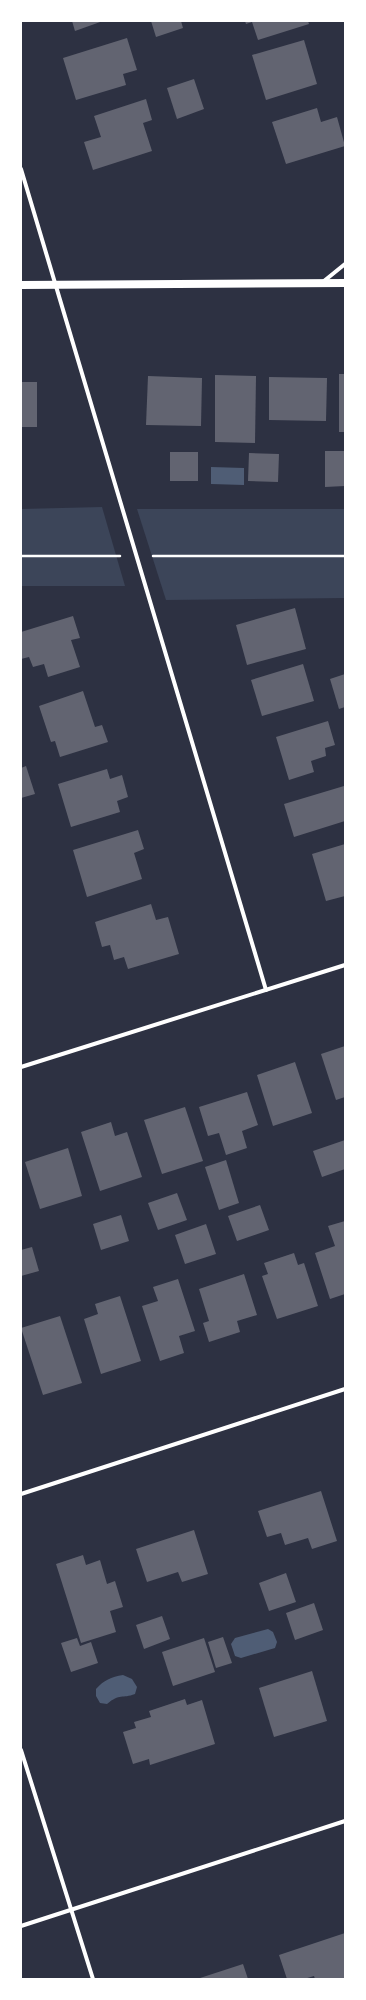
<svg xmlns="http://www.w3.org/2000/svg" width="366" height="2000" viewBox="0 0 366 2000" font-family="Figtree,sans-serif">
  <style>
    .green { fill: #3c4559 }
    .water { fill: #4f5d75 }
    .building { fill: #626471 }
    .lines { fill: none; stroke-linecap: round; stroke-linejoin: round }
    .path { stroke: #fff; stroke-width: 2.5 }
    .minor { stroke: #fff; stroke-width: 4 }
    .secondary { stroke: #fff; stroke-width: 8 }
  </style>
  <rect width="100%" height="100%" fill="#2d3142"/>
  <g class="green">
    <polygon points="102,507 125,586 21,586 21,509"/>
    <polygon points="137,509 345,509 345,598 166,600"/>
  </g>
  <g class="water">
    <polygon points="211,467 244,468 244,485 211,484"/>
    <polygon points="268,1629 273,1632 277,1642 275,1648 241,1658 235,1656 231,1644 235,1638"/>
    <path d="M123,1675L132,1679L137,1687L135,1694C122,1699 120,1693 107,1704L100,1703L96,1696V1689C104,1680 111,1677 123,1675Z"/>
  </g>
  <g class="building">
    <polygon points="72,21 103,21 75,31"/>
    <polygon points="151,21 181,21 183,28 156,37"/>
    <polygon points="245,21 308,21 309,24 258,40 252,22 246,24"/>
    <polygon points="127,38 137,70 123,74 126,85 76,100 63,58"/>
    <polygon points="304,40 317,84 266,100 252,55"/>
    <polygon points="194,79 204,109 177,119 167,88"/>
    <polygon points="146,99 152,120 143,123 152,151 93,170 84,142 101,137 94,116"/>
    <polygon points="317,108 321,122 337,117 345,146 286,164 272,122"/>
    <rect x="339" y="374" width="6" height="58"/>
    <polygon points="215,375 256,376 255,443 215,442"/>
    <polygon points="148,376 202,378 201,426 146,425"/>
    <polygon points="269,377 327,378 326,421 269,420"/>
    <rect x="21" y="382" width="16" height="45"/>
    <polygon points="325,451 345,451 345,486 325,487"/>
    <rect x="170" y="452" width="28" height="29"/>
    <polygon points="249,453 279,454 278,482 248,481"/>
    <polygon points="295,608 306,649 247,665 236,625"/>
    <polygon points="73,616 80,638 71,640 80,667 48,677 44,664 33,667 29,657 21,659 21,632"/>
    <polygon points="303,664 314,701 262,716 251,680"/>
    <polygon points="345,674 345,707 339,709 330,679"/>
    <polygon points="83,691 95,727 102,725 108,742 60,757 55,741 51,742 39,706"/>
    <polygon points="328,721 335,745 325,748 326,756 311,761 314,772 289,780 276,737"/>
    <polygon points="26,766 35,794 21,798 21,768"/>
    <polygon points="107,769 110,779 122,775 128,797 117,801 120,812 71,827 58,784"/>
    <polygon points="344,786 345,821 294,837 284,804"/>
    <polygon points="138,830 144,849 134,853 142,879 87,897 73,850"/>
    <polygon points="345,844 345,896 326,901 312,854"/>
    <polygon points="151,904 156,920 168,917 179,954 128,969 124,957 114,960 110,945 102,947 95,922"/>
    <polygon points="345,1046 345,1097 336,1100 321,1054"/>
    <polygon points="295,1062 312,1113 273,1126 257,1075"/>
    <polygon points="247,1092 258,1125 242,1131 247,1148 226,1155 219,1133 208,1136 199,1107"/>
    <polygon points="185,1107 203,1161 162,1174 144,1120"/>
    <polygon points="111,1122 115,1136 127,1132 142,1177 100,1191 81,1132"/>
    <polygon points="345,1140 345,1169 322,1177 313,1151"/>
    <polygon points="68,1148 82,1196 40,1209 25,1162"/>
    <polygon points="226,1160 239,1203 219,1210 205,1167"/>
    <polygon points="177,1193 187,1220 158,1230 148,1203"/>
    <polygon points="260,1205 269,1230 237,1241 228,1216"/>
    <polygon points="121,1215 129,1241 101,1250 93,1224"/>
    <polygon points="345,1221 345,1294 330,1299 315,1253 335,1246 328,1226"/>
    <polygon points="206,1224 216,1254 185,1264 175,1235"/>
    <polygon points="32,1247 39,1271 21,1276 21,1250"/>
    <polygon points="294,1253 298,1265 304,1263 318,1306 277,1319 262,1276 268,1274 264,1263"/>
    <polygon points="244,1274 257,1315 237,1321 240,1332 209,1342 203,1323 209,1321 199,1289"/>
    <polygon points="178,1279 195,1331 179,1336 184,1353 160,1361 142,1306 158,1301 153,1287"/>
    <polygon points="120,1296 141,1361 101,1374 84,1319 98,1314 95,1304"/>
    <polygon points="60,1316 82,1383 43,1395 21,1328"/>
    <polygon points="321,1491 337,1541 312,1549 308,1538 285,1545 281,1533 267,1537 258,1511"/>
    <polygon points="194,1530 208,1574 182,1582 178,1572 147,1582 136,1549"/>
    <polygon points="83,1555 86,1565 100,1560 107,1584 115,1581 123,1607 110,1611 116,1632 81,1643 56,1564"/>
    <polygon points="286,1573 296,1602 269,1611 259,1583"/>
    <polygon points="314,1603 323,1630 295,1640 286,1613"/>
    <polygon points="162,1616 170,1639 144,1649 136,1625"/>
    <polygon points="223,1637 232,1663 216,1668 208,1642"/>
    <polygon points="77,1638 80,1646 91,1642 98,1663 71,1672 61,1643"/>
    <polygon points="204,1638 215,1672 173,1686 162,1652"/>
    <polygon points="312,1671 327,1721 274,1737 259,1688"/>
    <polygon points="185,1699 187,1705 202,1700 215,1744 150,1765 149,1759 133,1764 123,1732 136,1728 134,1722 151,1717 149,1711"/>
    <polygon points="345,1933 345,1979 315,1979 314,1976 304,1979 287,1979 279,1955"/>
    <polygon points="243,1964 248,1979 197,1979"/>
  </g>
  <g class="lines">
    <g class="path">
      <polyline points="21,556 120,556"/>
      <polyline points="153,556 345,556"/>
    </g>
    <g class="minor">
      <polyline points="21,169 266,990"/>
      <polyline points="324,281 345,264"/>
      <polyline points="21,1067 345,965"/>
      <polyline points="21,1494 345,1389"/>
      <polyline points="21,1750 93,1979"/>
      <polyline points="21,1926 345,1821"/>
    </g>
    <polyline class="secondary" points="21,285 345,283"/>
  </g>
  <rect width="366" height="2000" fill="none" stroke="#ffffff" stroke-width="44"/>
</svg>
